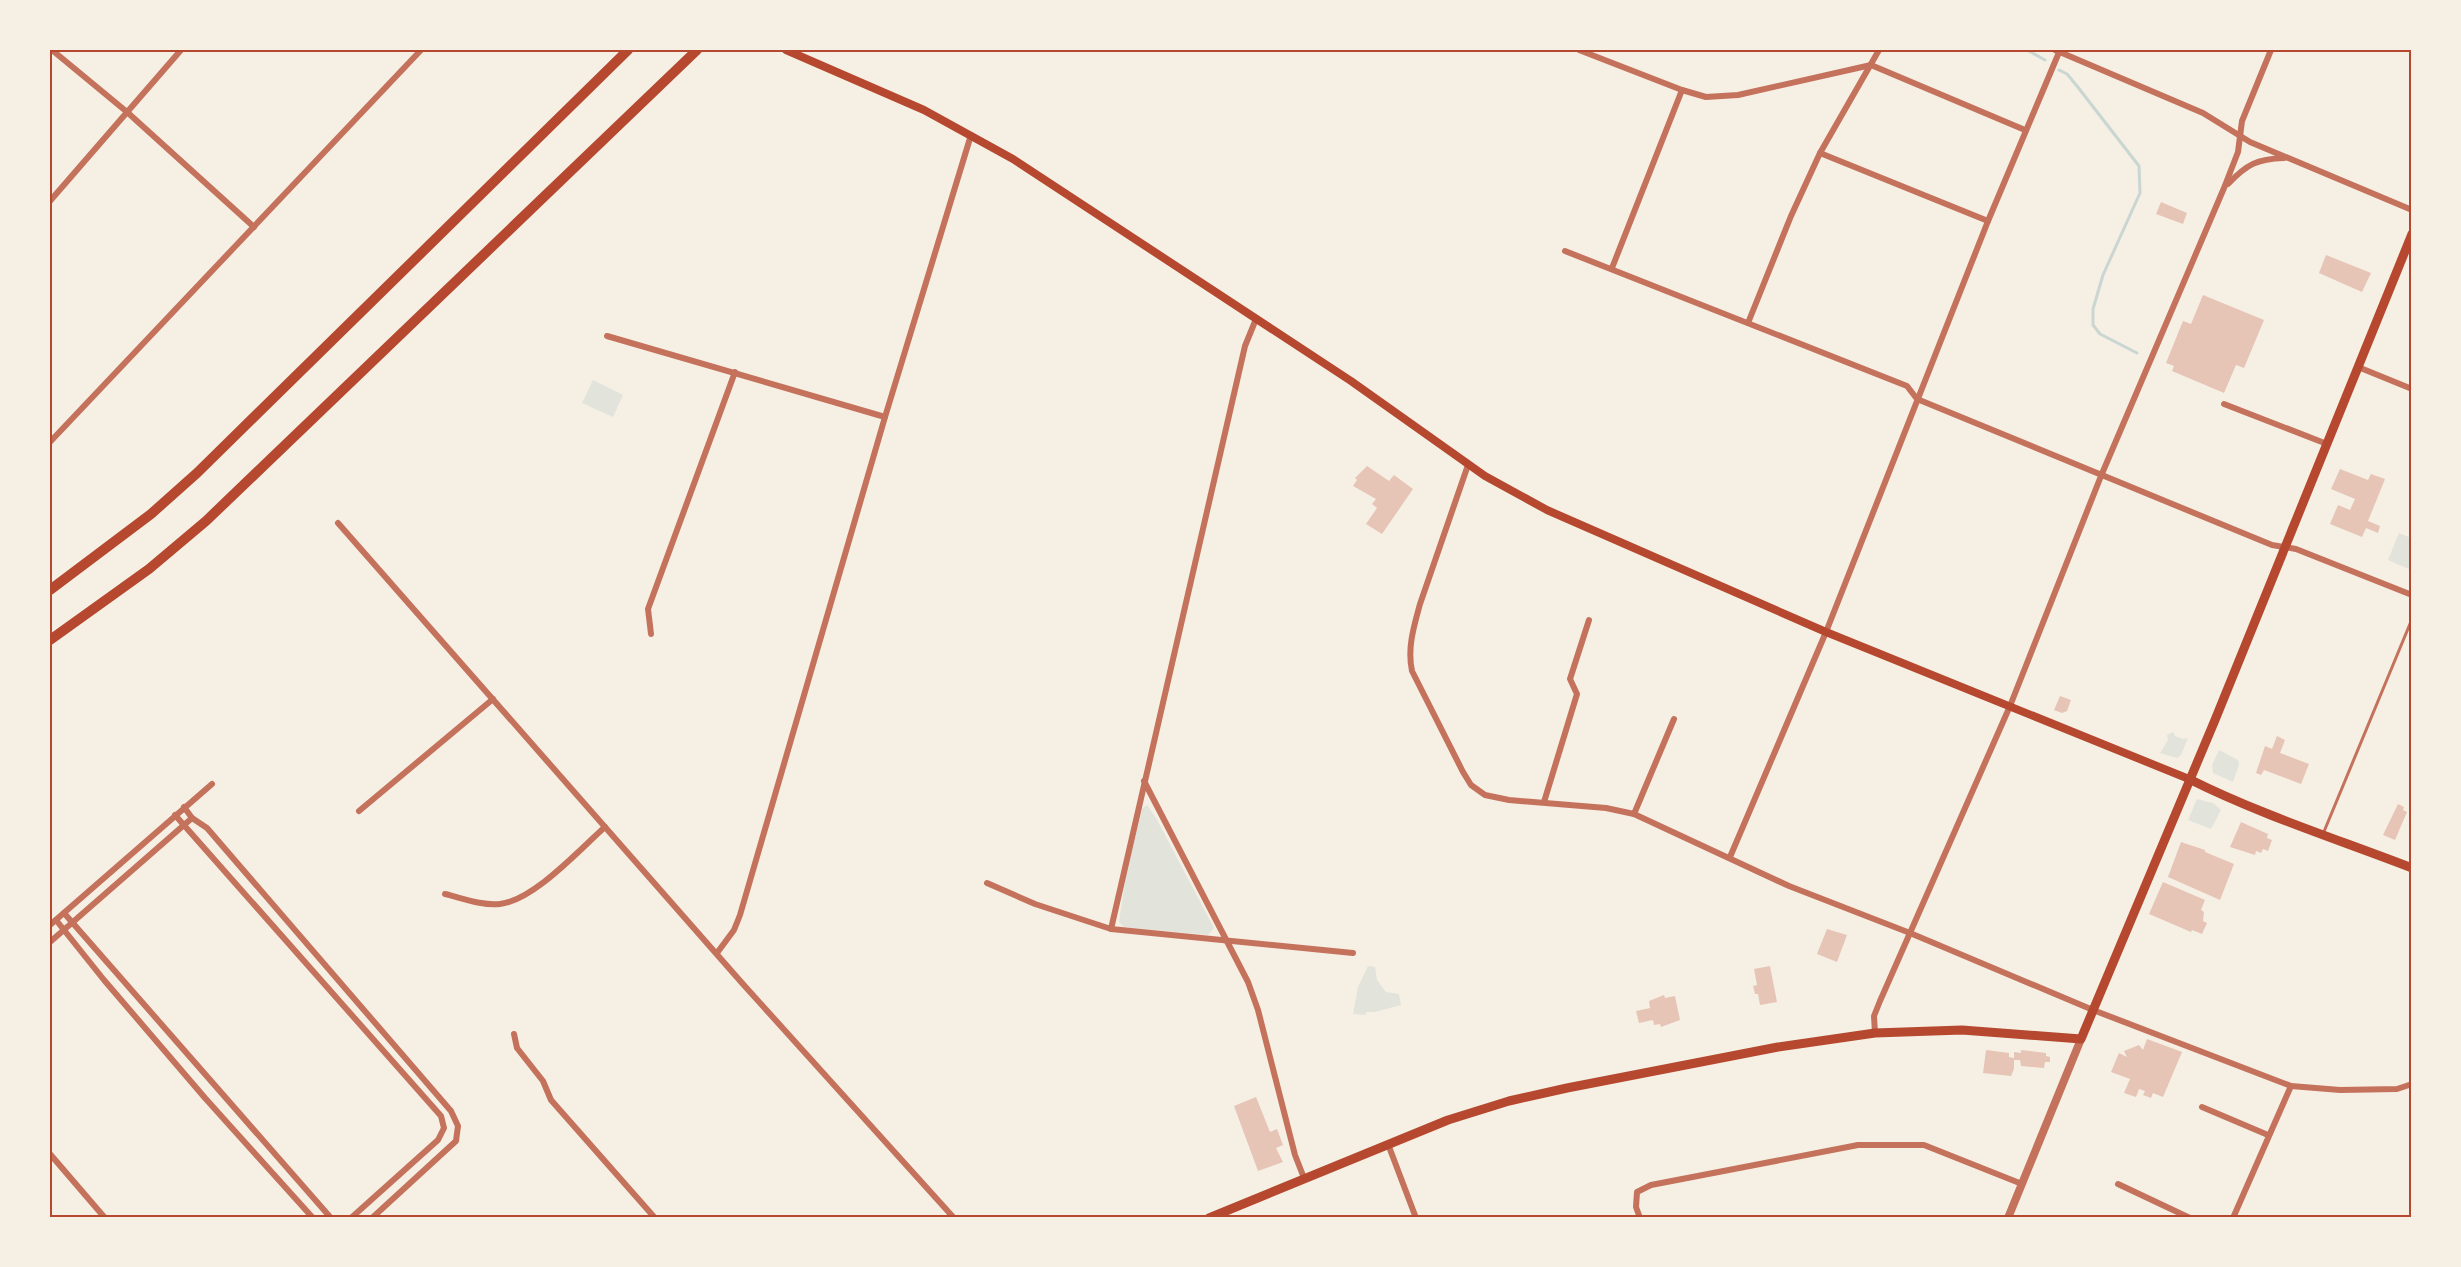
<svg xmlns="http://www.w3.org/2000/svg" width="2461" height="1267" viewBox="0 0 2461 1267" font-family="'PT Sans Narrow',sans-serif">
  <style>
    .green { fill: #e2e4dc }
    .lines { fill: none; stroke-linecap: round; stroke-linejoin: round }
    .stream { stroke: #c9d6d2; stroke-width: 3 }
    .building { fill: #e6c5b7 }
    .service { stroke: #c5725c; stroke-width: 3 }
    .minor { stroke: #c5725c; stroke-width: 6 }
    .tertiary { stroke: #c5725c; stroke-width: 8 }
    .secondary { stroke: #b5482f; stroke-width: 8 }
    .primary { stroke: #b5482f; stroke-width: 9 }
    .motorway { stroke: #b5482f; stroke-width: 10 }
    .neatline { fill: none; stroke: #b5482f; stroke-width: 2 }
  </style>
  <rect width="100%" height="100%" fill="#f6efe4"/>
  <g class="green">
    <polygon points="593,380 623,395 613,417 582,403"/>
    <polygon points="2399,533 2411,538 2411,570 2388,560"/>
    <polygon points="2173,732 2175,736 2183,739 2188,738 2181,755 2177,758 2160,753 2168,740 2167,735"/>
    <polygon points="2219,750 2238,760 2239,765 2233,782 2213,773 2212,765"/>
    <polygon points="2197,799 2213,803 2221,810 2211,829 2188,820"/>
    <polygon points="1147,805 1156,818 1214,928 1208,935 1131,928 1124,927 1119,922 1125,881 1142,809"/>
    <polygon points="1368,966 1375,967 1377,980 1386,992 1399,994 1401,1005 1375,1012 1366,1012 1366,1015 1353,1014 1358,987"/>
  </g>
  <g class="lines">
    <g class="stream">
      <polyline points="2027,50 2045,60"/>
      <polyline points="2059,70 2067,74 2077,86 2139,166 2140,193 2103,275 2093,309 2093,325 2100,334 2137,353"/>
    </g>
  </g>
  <g class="building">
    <polygon points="2161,202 2187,213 2183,224 2156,214"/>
    <polygon points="2326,255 2371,273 2362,292 2319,273"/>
    <polygon points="2203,295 2264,320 2244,368 2236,365 2224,393 2172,371 2174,366 2166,363 2183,321 2191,324"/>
    <polygon points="1367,466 1389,481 1394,475 1413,489 1382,534 1366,524 1377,508 1372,504 1376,499 1353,486 1357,480 1355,478"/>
    <polygon points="2340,469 2368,480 2371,474 2385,479 2368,521 2380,526 2378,533 2366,528 2362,537 2330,524 2338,505 2350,510 2355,499 2331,489"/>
    <polygon points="2060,696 2071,700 2067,711 2062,713 2054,710"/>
    <polygon points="2277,736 2285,740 2280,753 2309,764 2301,784 2264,770 2261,775 2256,773 2265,746 2272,749"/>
    <polygon points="2398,804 2404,807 2403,810 2407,812 2395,840 2383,835"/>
    <polygon points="2241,822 2268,834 2267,838 2272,840 2268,851 2263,849 2261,853 2256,851 2255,855 2230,847"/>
    <polygon points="2181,842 2205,850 2205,852 2234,864 2220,900 2168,877"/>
    <polygon points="2163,882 2205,900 2201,910 2204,912 2203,921 2207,923 2202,934 2192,930 2191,932 2149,914"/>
    <polygon points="1827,929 1847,935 1837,962 1817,954"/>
    <polygon points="1770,966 1777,1002 1760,1005 1758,994 1755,994 1753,986 1757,985 1754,969"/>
    <polygon points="1664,995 1665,998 1675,996 1680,1020 1661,1027 1660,1024 1654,1025 1653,1020 1639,1023 1636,1011 1650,1008 1649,1001"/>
    <polygon points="2147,1039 2182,1052 2163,1097 2153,1093 2151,1098 2143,1095 2145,1091 2139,1089 2136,1097 2124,1093 2130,1079 2111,1072 2119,1053 2127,1057 2124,1051 2139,1045 2143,1050"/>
    <polygon points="1986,1050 2009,1053 2009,1057 2014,1058 2014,1052 2021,1053 2021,1050 2046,1053 2046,1056 2050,1057 2050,1062 2045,1062 2044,1068 2021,1066 2020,1060 2014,1060 2014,1069 2011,1076 1983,1073"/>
    <polygon points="1256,1097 1270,1132 1277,1129 1283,1145 1276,1148 1283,1162 1258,1171 1234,1106"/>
  </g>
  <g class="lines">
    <polyline class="service" points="2323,834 2412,619"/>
    <g class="minor">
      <polyline points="52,50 127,112 254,227"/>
      <polyline points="1579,50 1682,90 1706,97 1738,95 1871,65 2025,130"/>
      <polyline points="2055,50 2203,113 2250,142 2412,210"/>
      <polyline points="1820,153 1988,221"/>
      <path d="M2228,184C2247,164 2257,159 2284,158"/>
      <polyline points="50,201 181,50"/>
      <polyline points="1565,251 1907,386 1917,399 2272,545 2296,549 2412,595"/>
      <polyline points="1612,268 1682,90"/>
      <polyline points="1748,323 1791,216 1820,153 1879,50"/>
      <polyline points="607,336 885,417"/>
      <polyline points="2358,367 2412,389"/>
      <polyline points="2224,404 2327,444"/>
      <polyline points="50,442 421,50"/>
      <path d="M1468,465L1420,604C1414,626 1407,648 1412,671L1463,772L1471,785L1485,795L1509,800L1606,808L1634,814L1789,886L1910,933L2093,1010L2291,1086L2340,1090L2397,1089L2412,1084"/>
      <polyline points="338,523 742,983 954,1218"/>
      <polyline points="651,634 648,609 735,372"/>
      <polyline points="1144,781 1248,982 1258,1010 1295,1155 1304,1178"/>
      <polyline points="1544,802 1577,694 1570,679 1589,620"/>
      <polyline points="184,807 192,818 207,828 451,1111 458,1126 456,1141 372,1218"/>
      <polyline points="359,811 493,699"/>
      <polyline points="1634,814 1674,719"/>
      <polyline points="175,815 441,1116 444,1128 438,1140 351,1218"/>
      <polyline points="1730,857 1826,632 1988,221 2060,50"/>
      <polyline points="987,883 1035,904 1111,929 1353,953"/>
      <path d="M445,894C462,898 482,906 500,904C534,900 579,850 605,827"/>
      <polyline points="64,913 331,1218"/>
      <polyline points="56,920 104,980 205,1098 313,1218"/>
      <polyline points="50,925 212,784"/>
      <polyline points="1111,929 1245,346 1256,319"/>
      <polyline points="50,942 192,818"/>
      <polyline points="717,953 734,930 740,915 885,417 971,135"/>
      <polyline points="1875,1033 1874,1016 1880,1001 2010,706 2101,476 2224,188 2238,152 2242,121 2271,50"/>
      <polyline points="514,1034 517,1048 543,1081 551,1100 655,1218"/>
      <polyline points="2202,1107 2268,1135"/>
      <polyline points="1388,1144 1416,1218"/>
      <polyline points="50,1154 105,1218"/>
      <polyline points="2118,1184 2190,1218"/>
      <polyline points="1640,1218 1636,1207 1637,1192 1651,1185 1858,1145 1924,1145 2022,1184"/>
      <polyline points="2233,1218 2291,1086"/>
    </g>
    <polyline class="tertiary" points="2008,1218 2081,1039"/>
    <polyline class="secondary" points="786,50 924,110 1013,159 1351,381 1485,476 1547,510 1826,632 2189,779"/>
    <g class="primary">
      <path d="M2189,779C2261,815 2337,839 2412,868"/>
      <polyline points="1209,1218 1448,1120 1509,1101 1567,1088 1778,1047 1875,1033 1962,1030 2081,1039 2215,720 2412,234"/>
    </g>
    <g class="motorway">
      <polyline points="50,590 151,514 197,473 628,50"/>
      <polyline points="50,640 149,569 206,521 697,50"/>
    </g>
  </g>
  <rect width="2461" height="1267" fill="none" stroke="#f6efe4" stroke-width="102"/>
  <rect x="51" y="51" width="2359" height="1165" class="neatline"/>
</svg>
